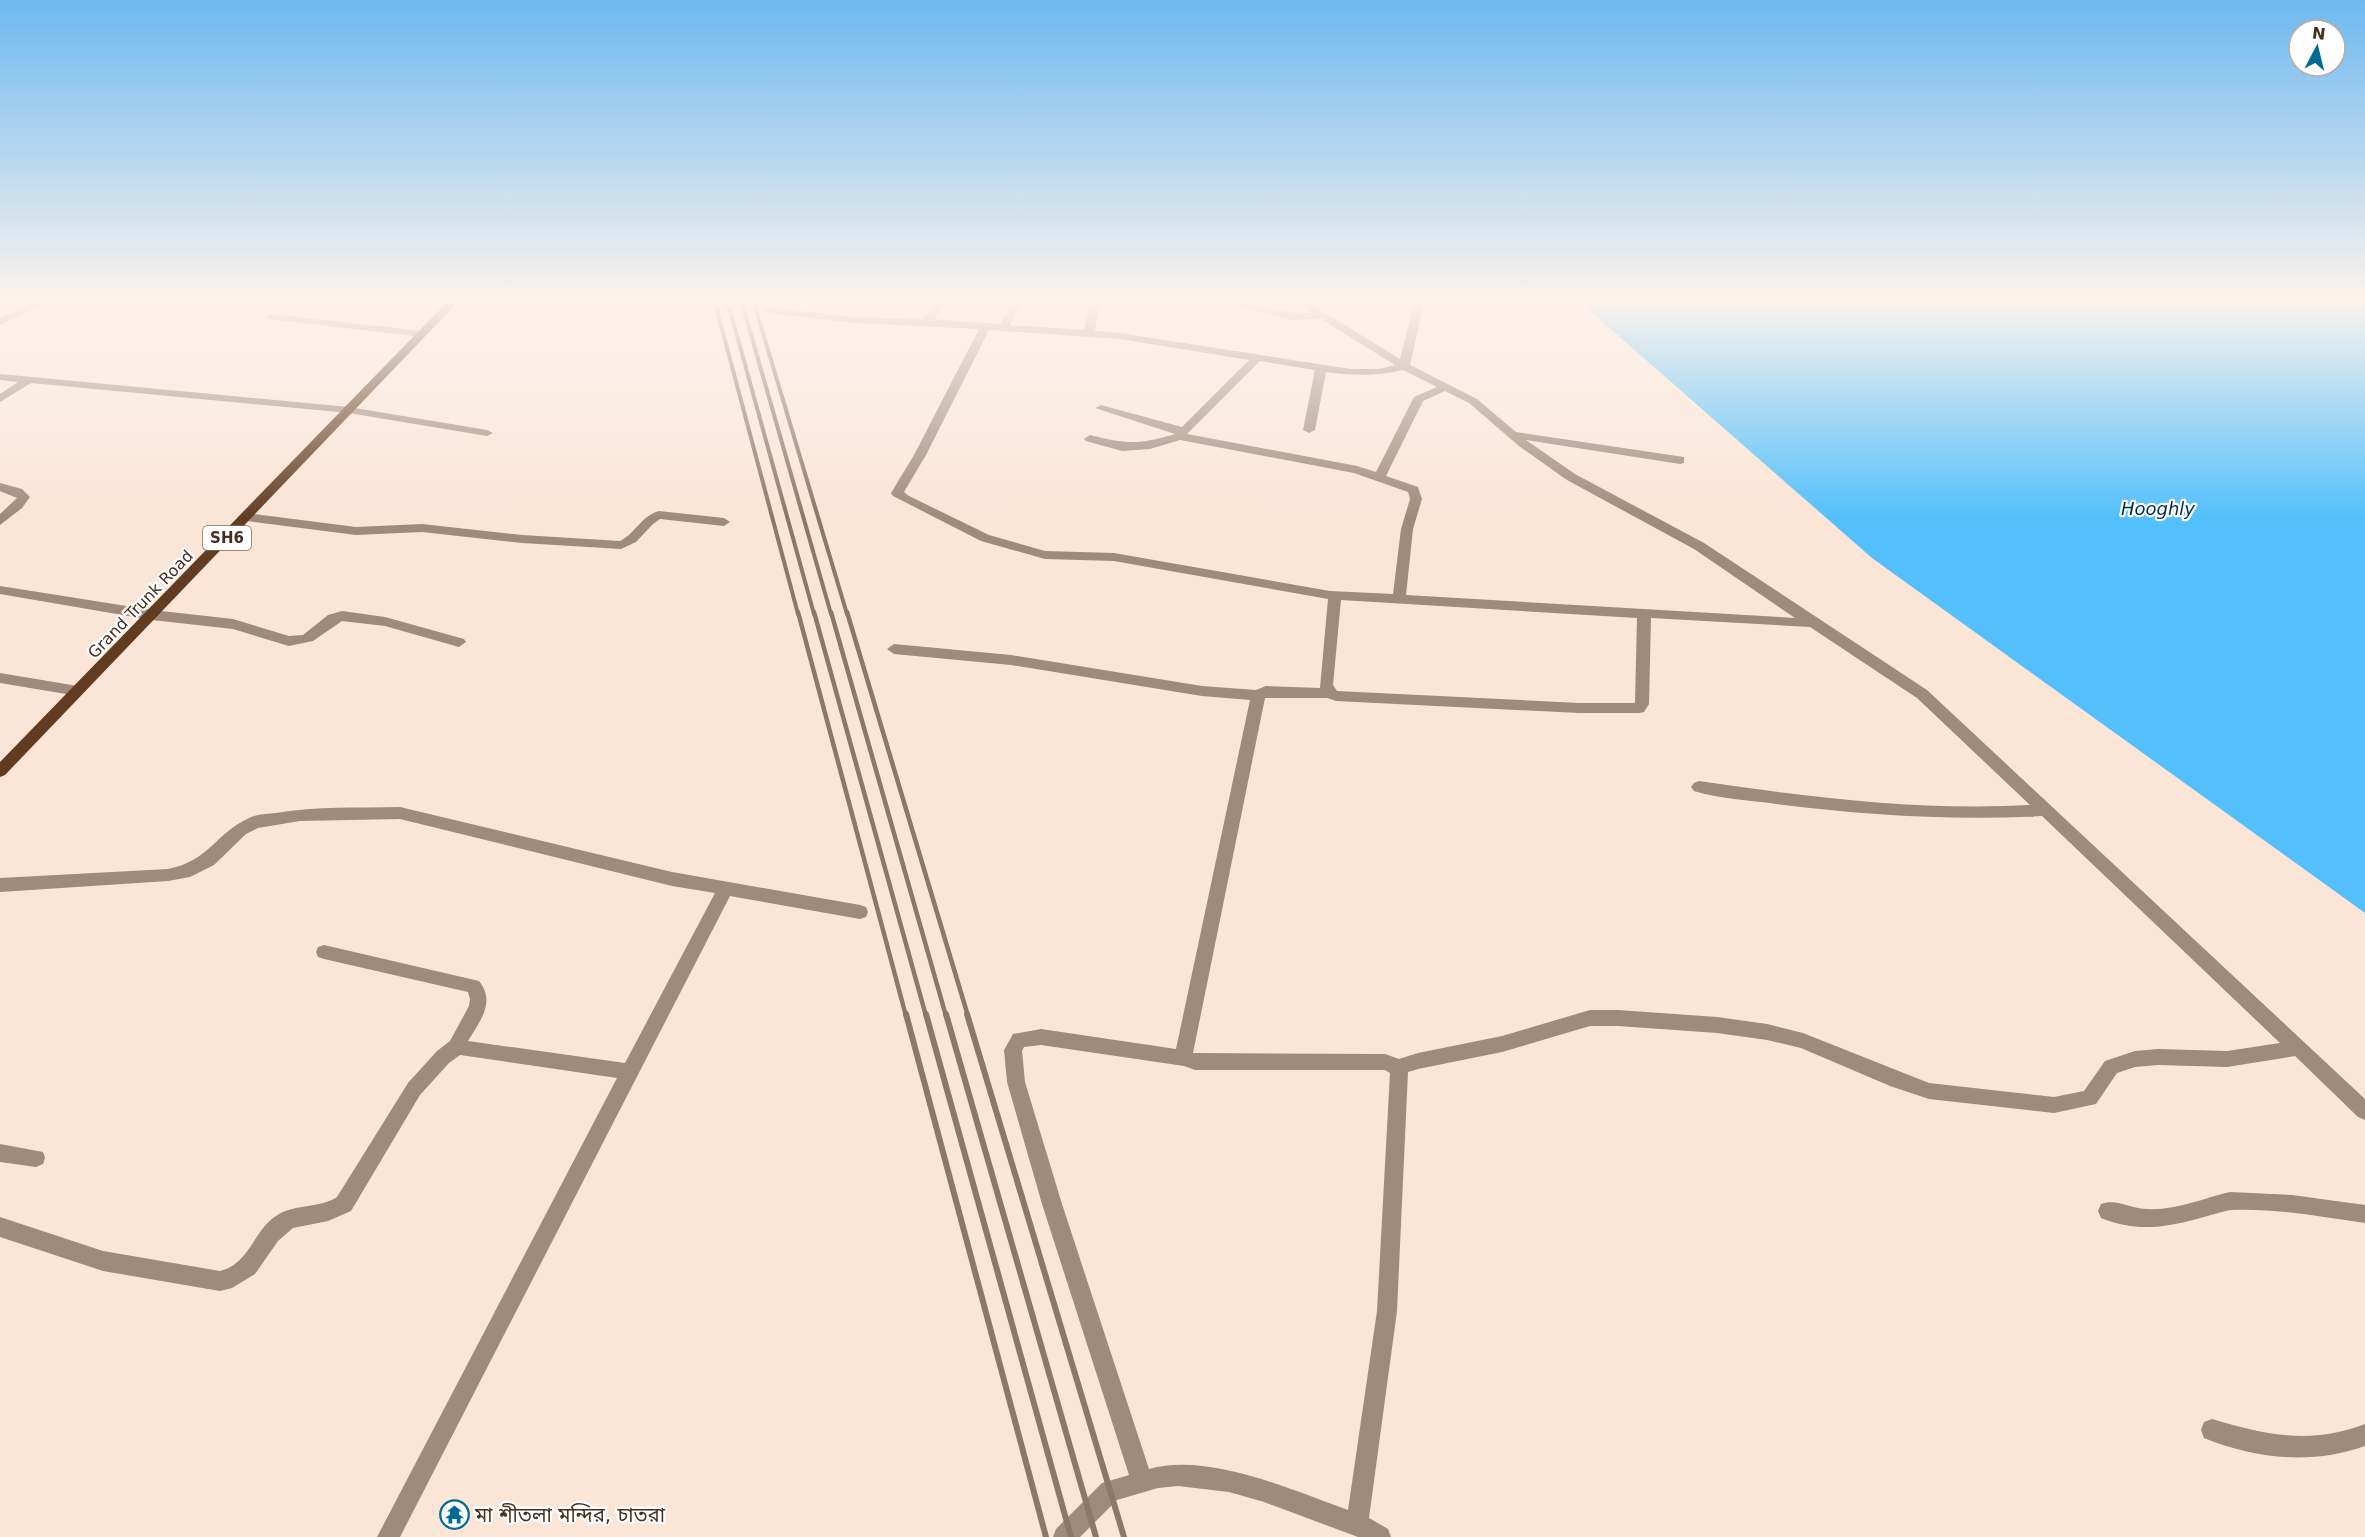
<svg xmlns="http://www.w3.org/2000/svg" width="2365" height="1537" viewBox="0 0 2365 1537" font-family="'DejaVu Sans','Noto Sans Bengali',sans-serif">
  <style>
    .water { fill: #54c0fb }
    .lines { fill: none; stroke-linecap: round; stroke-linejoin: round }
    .minor-tunnel { stroke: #d6c1b2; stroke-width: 12; stroke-dasharray: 12 6; stroke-linecap: butt }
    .minor { fill: #a08a7b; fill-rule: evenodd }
    .major { fill: #613c21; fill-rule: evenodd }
    .rail-far2 { stroke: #8c7768; stroke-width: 4 }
    .rail-far1 { stroke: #8c7768; stroke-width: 4.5 }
    .rail { stroke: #8c7768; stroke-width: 6 }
    .labels { text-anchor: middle; stroke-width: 4.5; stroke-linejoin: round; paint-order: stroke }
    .shield { fill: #fff; stroke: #7c6d64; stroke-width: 1.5 }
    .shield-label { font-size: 15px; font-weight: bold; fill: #442f21 }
    .street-label { font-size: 16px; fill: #442f21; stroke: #fff }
    .water-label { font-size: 18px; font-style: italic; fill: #002e45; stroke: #fff }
    .near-poi-label { font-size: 20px; fill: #442f21; stroke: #fff; text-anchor: start }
  </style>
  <rect width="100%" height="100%" fill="#fae5d6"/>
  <polygon class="water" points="1581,303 2365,303 2365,913 1872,558"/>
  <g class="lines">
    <polyline class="minor-tunnel" points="724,303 768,310"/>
    <g class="minor">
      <polygon points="33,303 46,303 0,325 0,318"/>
      <path d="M936,303H946L934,319L1000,324L1012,303H1022L1010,325L1084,330L1090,303H1100L1095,331L1120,333L1350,369H1379L1395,365L1321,319L1292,320L1223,303C1253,302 1281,314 1311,313L1297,303H1309L1400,359L1414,303H1424L1410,365L1477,399L1516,432L1684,457V463L1680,464L1526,440L1575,474L1704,543L1927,690L2365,1099V1120L2358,1117L2295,1056L2227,1067L2158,1065L2135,1067L2117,1073L2096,1104L2054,1113L1929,1099L1890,1086L1801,1048L1767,1040L1717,1033L1618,1026H1590L1502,1052L1418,1069L1408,1072L1397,1311L1369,1518L1388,1529L1391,1537H1358L1264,1502L1229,1492L1178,1486L1158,1488L1117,1500L1080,1537H1053L1056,1529L1102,1483L1129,1475L1042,1204L1007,1082L1004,1050L1013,1034L1041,1029L1176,1049L1250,700L1202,696L1011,665L894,654L887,649L894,644L1011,655L1202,686L1256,690L1266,686L1320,688L1328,599L1114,561L1045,559L981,541L893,496L891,493L914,455L979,329L853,323L768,313L763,310L768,307L853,317L923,319ZM989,330L1120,339L1249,360L1182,427L1101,405L1095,408L1175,434C1139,445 1126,444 1090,435L1084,439L1086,441L1122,451L1150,449L1180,440L1354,473L1408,492L1410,499L1401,529L1393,594L1330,591L1114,553L1045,551L989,535L909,496L904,492L926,455ZM1260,361L1315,370L1303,430L1309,433L1315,430L1326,372C1353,376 1376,376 1403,370L1437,387L1414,397L1376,472L1357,466L1187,434ZM1445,391L1469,403L1519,446L1567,480L1694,549L1795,618L1406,595L1413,529L1422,499L1418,487L1386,476L1423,401ZM1341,600L1637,618L1635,703H1579L1337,691L1333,685ZM1651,618L1810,627L1917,698L2030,805C1919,811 1809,797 1699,781L1694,783L1691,787L1694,791C1719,799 1749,800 1776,804C1864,815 1953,821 2042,816L2280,1043L2227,1051L2158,1049L2135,1051L2105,1061L2084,1091L2054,1097L1929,1083L1803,1033L1767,1024L1717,1017L1618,1010H1590L1502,1036L1418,1053L1399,1059L1385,1054L1193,1053L1265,698H1327L1336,701L1579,713H1639L1644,712L1649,704ZM1041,1045L1184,1066L1195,1070H1385L1390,1073L1377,1311L1348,1510C1292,1490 1208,1452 1149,1469L1062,1204L1025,1082L1022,1051L1024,1047Z"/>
      <polygon points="272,314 422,331 427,334 422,337 268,319 267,317"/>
      <polygon points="0,374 349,407 487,430 493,433 487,436 349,413 31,383 0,402 0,394 18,382 0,380"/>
      <polygon points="0,483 22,489 30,497 22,508 0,525 0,514 17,498 0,491"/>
      <path d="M659,511L724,518L730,522L724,526L660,519L653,524L636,542L621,549L522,543L422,532L356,535L247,521L241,517L247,513L356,527L422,524L522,535L620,541C636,533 641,516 659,511Z"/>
      <polygon points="0,586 152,610 233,619 289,636 303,635 328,615 342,611 385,617 464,639 466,642 459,647 385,626 342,621 313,641 289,646 233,629 152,620 0,594"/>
      <polygon points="0,673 78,686 85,691 78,696 0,683"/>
      <path d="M400,807L672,872L860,905L866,907L868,912L866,917L860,919L730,896L400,1537H377L617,1078L460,1055L449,1063L420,1095L351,1211L328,1221L293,1228L278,1241L255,1274L232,1288L220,1291L103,1271L0,1237V1217L103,1251L220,1271C251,1263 253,1229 279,1214C297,1204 320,1208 337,1197L408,1083L437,1051L450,1041L469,1006L470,999L468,992L324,959L318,957L316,952L318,947L324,945L479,981C496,1002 480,1021 468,1041L625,1063L715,893L672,886L400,819L300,821L258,828L246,834L214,865L190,877L168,881L0,892V878L168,869C209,861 216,833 249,818C257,814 267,814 276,813C317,806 359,808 400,807Z"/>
      <polygon points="0,1144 43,1152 45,1158 43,1164 36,1167 0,1162"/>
      <path d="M2230,1192L2292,1195L2365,1205V1223C2321,1217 2276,1208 2232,1210C2221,1211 2210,1216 2200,1218C2164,1228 2137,1232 2101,1218L2098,1211L2101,1204C2116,1198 2132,1209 2147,1209C2174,1211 2204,1198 2230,1192Z"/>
      <path d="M2212,1419C2267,1435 2309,1445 2365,1424V1446C2312,1465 2256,1459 2204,1438L2201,1430L2204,1422Z"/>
    </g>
    <polygon class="major" points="446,303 457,303 5,775 0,777 0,762"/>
    <g class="rail-far2">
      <polyline points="715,303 798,614"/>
      <polyline points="728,303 814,614"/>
      <polyline points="742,303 831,614"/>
      <polyline points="754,303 847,614"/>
    </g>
    <g class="rail-far1">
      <polyline points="798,612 906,1016"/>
      <polyline points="814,612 926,1016"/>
      <polyline points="831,612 946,1016"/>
      <polyline points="847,612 968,1016"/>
    </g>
    <g class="rail">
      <polyline points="906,1014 1046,1537"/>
      <polyline points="926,1014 1071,1537"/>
      <polyline points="946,1014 1096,1537"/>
      <polyline points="967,1014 1124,1537"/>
    </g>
  </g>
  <linearGradient id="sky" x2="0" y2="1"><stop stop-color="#6db9f0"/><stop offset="0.58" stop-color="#fdf3ed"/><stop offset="1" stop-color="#fdf3ed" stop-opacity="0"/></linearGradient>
  <rect width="2365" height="518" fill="url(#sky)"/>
  <defs>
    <symbol id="temple-ring" viewBox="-11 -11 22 22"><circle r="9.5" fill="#fff" stroke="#006a97" stroke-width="1.5"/><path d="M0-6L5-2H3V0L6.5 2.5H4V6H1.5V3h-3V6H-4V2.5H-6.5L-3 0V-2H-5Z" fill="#006a97"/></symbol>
  </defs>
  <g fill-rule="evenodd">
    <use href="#temple-ring" x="438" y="1498" width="33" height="33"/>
  </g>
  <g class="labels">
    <rect class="shield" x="203" y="526" width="48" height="24" rx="4.5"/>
    <g class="shield-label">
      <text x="227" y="543">SH6</text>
    </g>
    <g class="street-label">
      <text transform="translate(140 604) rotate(-46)" y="6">Grand Trunk Road</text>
    </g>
    <g class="water-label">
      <text x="2158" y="515">Hooghly</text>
    </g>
    <g class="near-poi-label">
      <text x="475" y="1522">মা শীতলা মন্দির, চাতরা</text>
    </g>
  </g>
  <g transform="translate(2317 48) rotate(7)"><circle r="28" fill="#ffffff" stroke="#b4aca6" stroke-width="1.5"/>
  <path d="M0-4.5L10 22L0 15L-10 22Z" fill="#006a97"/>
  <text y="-9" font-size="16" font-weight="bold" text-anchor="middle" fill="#442f21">N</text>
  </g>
</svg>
